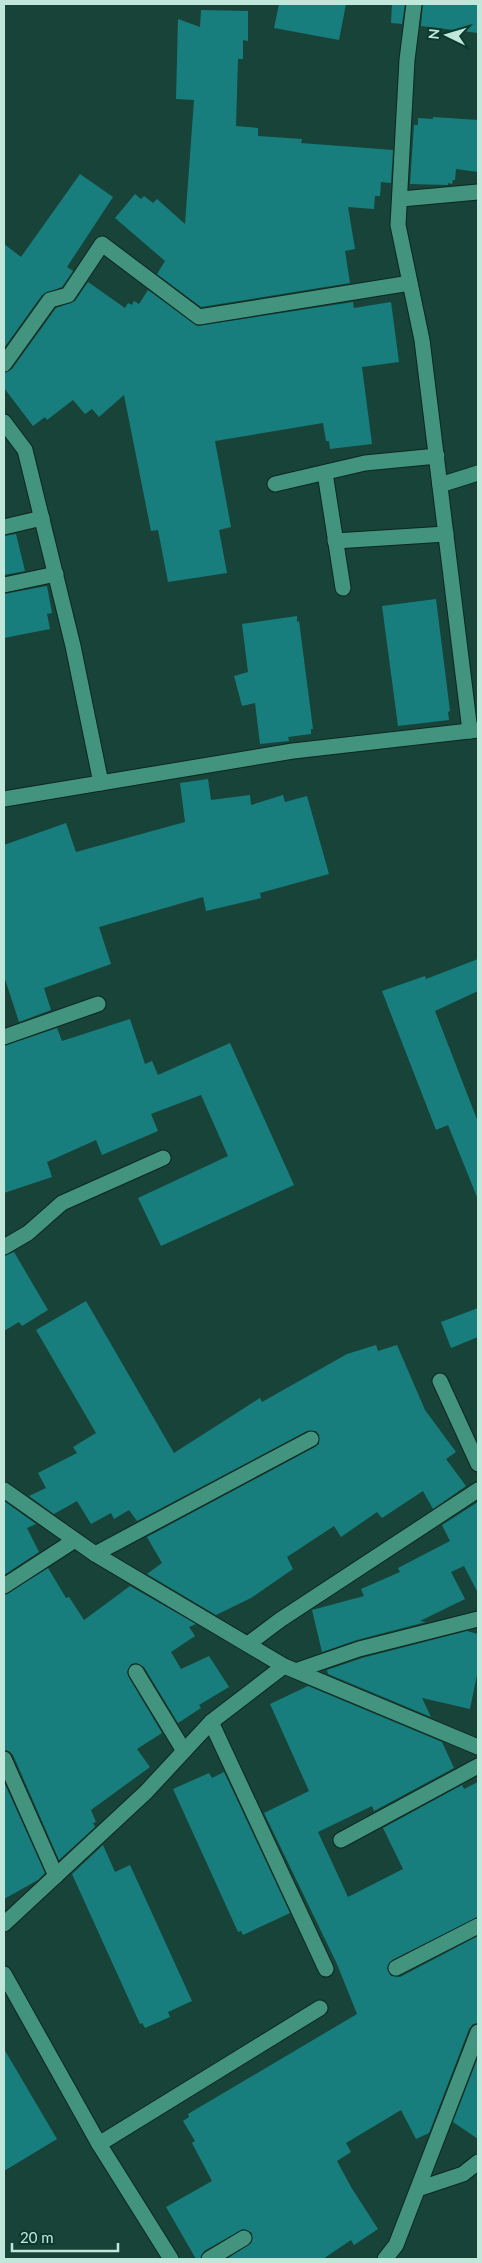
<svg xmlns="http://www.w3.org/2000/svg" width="482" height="2263" viewBox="0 0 482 2263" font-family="Lato,sans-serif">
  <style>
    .building { fill: #187e7d }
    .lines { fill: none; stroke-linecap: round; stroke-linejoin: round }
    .lane-casing { stroke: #0d2720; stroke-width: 17 }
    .street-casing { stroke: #0d2720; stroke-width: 17 }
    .lane { stroke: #43947e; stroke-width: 15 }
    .street { stroke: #43947e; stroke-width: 15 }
  </style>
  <rect width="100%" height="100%" fill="#184338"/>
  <g class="building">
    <polygon points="279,4 346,4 339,40 274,28"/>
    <polygon points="392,4 405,4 402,24 391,23"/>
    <polygon points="423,4 478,4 478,33 421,26"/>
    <polygon points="201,10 248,11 248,41 243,40 243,59 238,59 236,126 258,128 258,136 302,139 301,143 393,150 391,183 381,182 380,196 375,196 374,209 348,207 355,249 345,251 350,283 201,307 157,274 165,261 115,218 135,194 141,199 144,196 153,203 157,199 185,224 194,100 176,99 178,19 200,27"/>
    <polygon points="433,117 478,120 478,172 456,169 455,180 453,180 452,184 448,183 448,185 410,184 414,125 418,125 418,118 433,119"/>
    <polygon points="80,174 113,197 67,267 73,271 62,287 42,295 4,348 4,244 21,257"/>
    <polygon points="88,282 125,308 128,303 132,305 134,301 139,304 148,290 197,326 353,302 354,308 391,302 399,362 362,367 372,444 330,449 329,441 326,441 323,423 215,441 231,527 219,530 227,573 168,582 158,530 151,531 124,395 99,417 92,409 85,414 73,400 47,420 45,417 33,426 4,388 4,373 12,369 56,308 75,301"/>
    <polygon points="16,534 25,571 4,575 4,536"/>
    <polygon points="47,586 52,613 47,614 50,629 4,638 4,594"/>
    <polygon points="436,599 450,711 448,712 449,720 398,726 382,606"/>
    <polygon points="297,616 297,622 299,621 313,729 311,729 311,734 288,737 289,741 260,744 255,703 242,706 234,676 248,672 242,624"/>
    <polygon points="208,779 211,800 250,795 251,805 283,795 285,802 307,796 329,874 260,893 261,898 206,911 203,897 99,927 111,964 44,988 51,1010 19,1022 4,976 4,845 66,823 76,852 185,822 180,783"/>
    <polygon points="478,959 478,991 435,1011 478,1122 477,1197 448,1125 436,1130 382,991 425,976 426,979"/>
    <polygon points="130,1019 145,1064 152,1061 158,1075 230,1043 294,1185 161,1246 138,1198 228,1156 201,1095 151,1114 158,1131 102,1155 96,1140 47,1162 52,1177 4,1193 4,1046 57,1028 62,1041"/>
    <polygon points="14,1252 48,1310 22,1326 19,1322 4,1331 4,1256"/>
    <polygon points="86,1301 174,1453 260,1398 262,1402 347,1354 376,1345 378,1351 397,1345 425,1410 456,1452 446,1459 466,1486 433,1509 423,1491 382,1518 377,1512 341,1537 334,1526 287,1557 293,1569 251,1598 216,1615 147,1574 162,1563 147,1537 315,1447 319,1444 319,1435 316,1431 307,1431 137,1521 129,1510 114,1519 111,1513 91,1524 77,1501 54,1514 29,1496 46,1488 38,1473 77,1453 73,1447 96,1433 36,1330"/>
    <polygon points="478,1308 478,1337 451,1348 441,1322"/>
    <polygon points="4,1501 36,1524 27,1528 39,1552 4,1575"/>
    <polygon points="478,1502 478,1593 464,1566 451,1572 465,1599 420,1621 426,1622 357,1640 322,1652 312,1610 364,1596 361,1589 400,1572 398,1568 450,1541 442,1525"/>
    <polygon points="48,1568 66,1598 69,1597 84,1620 130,1586 196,1624 189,1627 195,1636 171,1652 181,1669 209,1656 229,1687 199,1705 201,1708 178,1723 144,1667 136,1663 131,1664 127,1672 128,1676 162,1733 137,1749 150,1767 91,1810 96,1822 93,1823 95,1827 59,1860 13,1755 9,1751 4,1750 4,1595"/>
    <polygon points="467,1631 478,1634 478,1670 470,1709 422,1698 431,1717 328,1674 327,1670 362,1658"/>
    <polygon points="308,1686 442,1742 454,1768 374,1811 372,1806 318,1832 348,1897 403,1869 383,1828 462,1785 464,1789 478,1782 478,1917 392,1960 387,1968 391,1976 400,1977 478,1936 478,2023 473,2024 469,2029 429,2133 416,2139 401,2110 346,2143 351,2152 337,2161 351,2187 378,2229 354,2245 351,2240 323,2259 227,2259 252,2242 252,2233 243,2229 204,2251 200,2259 196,2259 166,2207 212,2181 192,2143 195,2141 183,2121 189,2117 188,2114 357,2014 337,1964 264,1813 309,1791 270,1704"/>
    <polygon points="224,1772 290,1913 243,1935 241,1931 238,1932 173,1789 209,1773 212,1778"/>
    <polygon points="4,1782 45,1873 38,1880 4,1899"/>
    <polygon points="103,1845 115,1872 130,1865 192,2001 168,2012 170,2017 145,2028 142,2023 140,2024 72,1874"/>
    <polygon points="4,2049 57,2139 4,2171"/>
    <polygon points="478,2057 478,2139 453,2122"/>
  </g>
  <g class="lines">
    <defs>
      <g id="lane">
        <polyline points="325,473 343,588"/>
        <polyline points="275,484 365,463 437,456"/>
        <polyline points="440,485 478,473"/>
        <polyline points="4,527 42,518"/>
        <polyline points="335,541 446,534"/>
        <polyline points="4,585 56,574"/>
        <polyline points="4,1037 98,1004"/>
        <polyline points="440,1381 478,1464"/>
        <polyline points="95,1554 311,1439"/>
        <polyline points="4,1586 75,1540"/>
        <polyline points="248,1644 280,1620 478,1490"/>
        <polyline points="136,1672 184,1751"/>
        <polyline points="211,1722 326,1969"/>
        <polyline points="4,1759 56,1876"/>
        <polyline points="341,1840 478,1766"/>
        <polyline points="396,1968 478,1926"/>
        <polyline points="99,2144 320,2008"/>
        <polyline points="209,2259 244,2238"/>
      </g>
      <g id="street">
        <polyline points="414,4 407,60 398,225 422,340 470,731"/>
        <polyline points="401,199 478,192"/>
        <polyline points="4,364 50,300 68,295 102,244 199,317 410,283"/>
        <polyline points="4,422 25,450 73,646 101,783"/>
        <polyline points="4,799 293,751 478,730"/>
        <polyline points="4,1247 28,1233 62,1203 163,1158"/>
        <polyline points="4,1490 95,1554 284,1666 478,1747"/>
        <polyline points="298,1670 359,1649 478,1619"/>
        <polyline points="4,1924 146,1792 211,1722 284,1666"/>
        <polyline points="4,1974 99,2144 171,2259"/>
        <polyline points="418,2189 463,2174 478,2162"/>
        <polyline points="385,2259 396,2245 478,2032"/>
      </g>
    </defs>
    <use href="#lane" class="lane-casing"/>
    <use href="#street" class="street-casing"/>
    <use href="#lane" class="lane"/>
    <use href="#street" class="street"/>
  </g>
  <rect width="482" height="2263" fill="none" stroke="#c1e7db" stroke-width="10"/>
  <g transform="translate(447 35) rotate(275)" stroke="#0c392e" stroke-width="4" paint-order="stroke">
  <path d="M0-4L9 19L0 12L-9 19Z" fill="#c1e7db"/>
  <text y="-8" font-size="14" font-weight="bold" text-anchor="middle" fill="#c1e7db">N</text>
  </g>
  <path d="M12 2243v8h106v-8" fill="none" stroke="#c1e7db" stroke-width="2.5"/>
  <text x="20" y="2243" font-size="15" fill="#c1e7db" stroke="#0c392e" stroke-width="4" paint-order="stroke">20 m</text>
</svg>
